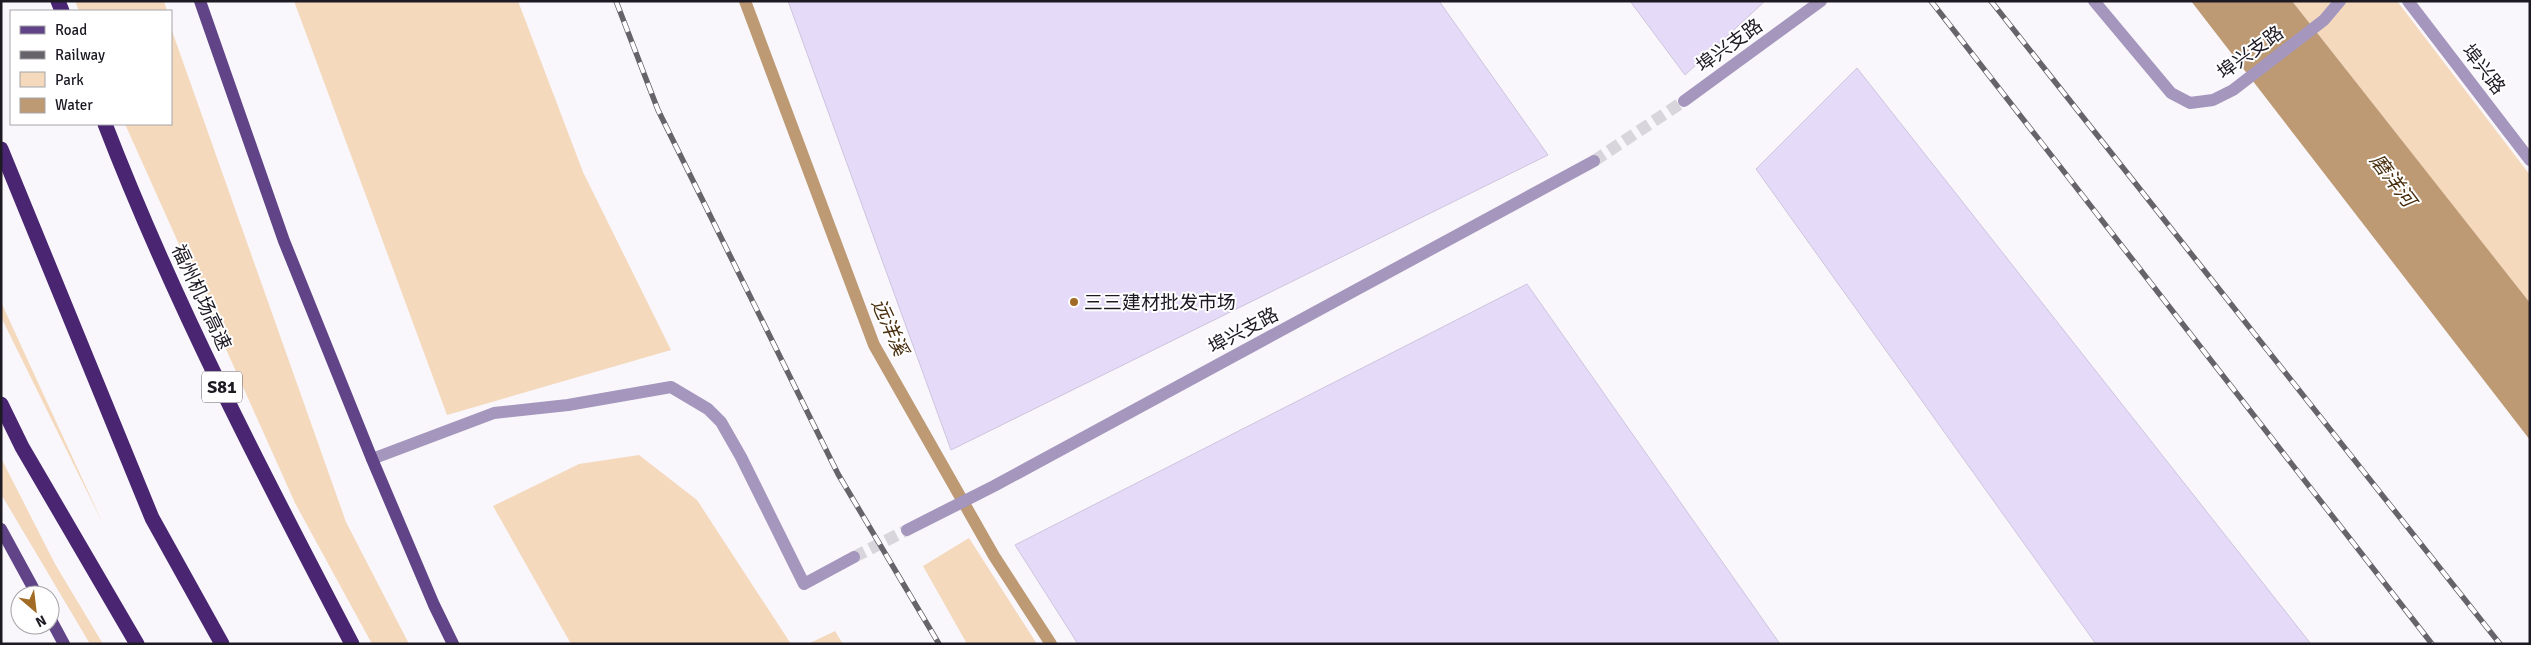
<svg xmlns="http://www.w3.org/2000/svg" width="2531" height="645" viewBox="0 0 2531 645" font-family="Signika,'Noto Sans SC',sans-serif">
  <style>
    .green { fill: #f4d9bd }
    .water { fill: #bd9a73 }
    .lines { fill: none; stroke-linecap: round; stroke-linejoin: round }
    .stream { stroke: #bd9a73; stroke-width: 12 }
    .building { fill: #e5dbf8; stroke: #cdc4de }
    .minor-tunnel { stroke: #d8d6dc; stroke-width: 12; stroke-dasharray: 12 6; stroke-linecap: butt }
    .minor { stroke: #a496bc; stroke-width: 12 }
    .major { stroke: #604487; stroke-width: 12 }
    .highway { stroke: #492572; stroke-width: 15 }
    .rail-casing { stroke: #66636b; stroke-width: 5.5 }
    .rail { stroke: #fff; stroke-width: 4; stroke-dasharray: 11; stroke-linecap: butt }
    .poi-dot { fill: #a16b25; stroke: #fff; stroke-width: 2 }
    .labels { text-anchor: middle; stroke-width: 4; stroke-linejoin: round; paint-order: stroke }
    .shield { fill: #fff; stroke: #625f66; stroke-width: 1 }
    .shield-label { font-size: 18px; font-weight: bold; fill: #1e1a24 }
    .street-label { font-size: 19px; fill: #1e1a24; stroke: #fff }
    .poi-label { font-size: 19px; fill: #1e1a24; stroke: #fff; text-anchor: start }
    .water-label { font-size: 20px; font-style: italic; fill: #4a3010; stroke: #fff }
  </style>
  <rect width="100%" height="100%" fill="#f9f7fc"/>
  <g class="green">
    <polygon points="75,1 164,1 167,11 79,11"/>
    <polygon points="294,1 518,1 583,172 671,350 447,415"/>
    <polygon points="2292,1 2397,1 2530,175 2530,304"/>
    <polygon points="171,28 346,522 409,644 372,644 295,503 125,124 171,124"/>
    <polygon points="1,302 104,526 1,317"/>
    <polygon points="639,455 697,500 791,644 571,644 493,506 579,464"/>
    <polygon points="1,458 55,564 103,644 90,644 1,494"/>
    <polygon points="969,538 1037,644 967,644 923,566"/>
    <polygon points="835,631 843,644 808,644"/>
  </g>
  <polygon class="water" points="2191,1 2292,1 2530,303 2530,440"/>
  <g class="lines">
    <polyline class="stream" points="745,1 874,345 994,556 1051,644"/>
  </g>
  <g class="building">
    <polygon points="788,1 1439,1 1548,155 951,450"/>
    <polygon points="1630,1 1765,1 1685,75"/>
    <polygon points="1857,68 2311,644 2096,644 1756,169"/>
    <polygon points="1527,284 1780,644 1078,644 1015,545"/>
  </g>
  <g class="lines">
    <g class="minor-tunnel">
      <polyline points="1594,161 1684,101"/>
      <polyline points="854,557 907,530"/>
    </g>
    <g class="minor">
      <polyline points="2094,1 2171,93 2190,103 2213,100 2233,90 2324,20 2340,1"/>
      <polyline points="2408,1 2530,160"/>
      <polyline points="1684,101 1821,1"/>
      <polyline points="372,459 494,413 568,405 671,387 708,409 721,422 741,457 804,584 854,557"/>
      <polyline points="907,530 994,486 1594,161"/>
    </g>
    <g class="major">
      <polyline points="200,1 284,241 372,459 434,605 453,644"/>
      <polyline points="1,529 37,595"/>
      <polyline points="50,618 64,644"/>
    </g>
    <g class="highway">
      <polyline points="58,1 62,11"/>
      <path d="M105,124C174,303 263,474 352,644"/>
      <polyline points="1,149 152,518 222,644"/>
      <polyline points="1,404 22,447 137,644"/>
    </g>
    <defs>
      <g id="rail">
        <polyline points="616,1 658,110 838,474 939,644"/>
        <polyline points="1931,1 2432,644"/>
        <polyline points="1991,1 2500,644"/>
      </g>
    </defs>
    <use href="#rail" class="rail-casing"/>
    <use href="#rail" class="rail"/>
  </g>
  <circle class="poi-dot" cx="1074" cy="302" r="5"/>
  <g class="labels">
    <rect class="shield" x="202" y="371.5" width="40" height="31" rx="4"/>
    <g class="shield-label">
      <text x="222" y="393">S81</text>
    </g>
    <g class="street-label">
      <text transform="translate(1729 45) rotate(-36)" y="7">埠兴支路</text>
      <text transform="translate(2250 52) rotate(-36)" y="7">埠兴支路</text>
      <text transform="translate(2484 69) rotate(52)" y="7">埠兴路</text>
      <text transform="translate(202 297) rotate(65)" y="7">福州机场高速</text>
      <text transform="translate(1243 330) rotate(-28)" y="7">埠兴支路</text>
    </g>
    <g class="poi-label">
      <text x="1084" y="309">三三建材批发市场</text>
    </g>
    <g class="water-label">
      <text transform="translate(2393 180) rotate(53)" y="7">磨洋河</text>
      <text transform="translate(890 327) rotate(66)" y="7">远洋溪</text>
    </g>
  </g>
  <rect width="2531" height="645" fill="none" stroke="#1e1a24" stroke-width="5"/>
  <rect x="10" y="10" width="162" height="115" fill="#ffffff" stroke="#a5a3a7"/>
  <rect x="20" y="26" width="25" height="8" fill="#604487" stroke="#a5a3a7"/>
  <text x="55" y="35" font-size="15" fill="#1e1a24">Road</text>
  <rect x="20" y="51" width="25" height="8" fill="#66636b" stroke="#a5a3a7"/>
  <text x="55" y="60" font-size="15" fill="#1e1a24">Railway</text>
  <rect x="20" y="72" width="25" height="15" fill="#f4d9bd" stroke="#a5a3a7"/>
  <text x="55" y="85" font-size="15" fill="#1e1a24">Park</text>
  <rect x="20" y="98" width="25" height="15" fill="#bd9a73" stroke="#a5a3a7"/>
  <text x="55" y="110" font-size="15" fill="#1e1a24">Water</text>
  <g transform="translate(35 610) rotate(152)"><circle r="24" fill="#ffffff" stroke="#a5a3a7"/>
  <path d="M0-4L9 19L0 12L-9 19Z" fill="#a16b25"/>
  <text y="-8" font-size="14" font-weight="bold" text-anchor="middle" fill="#1e1a24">N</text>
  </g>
</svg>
